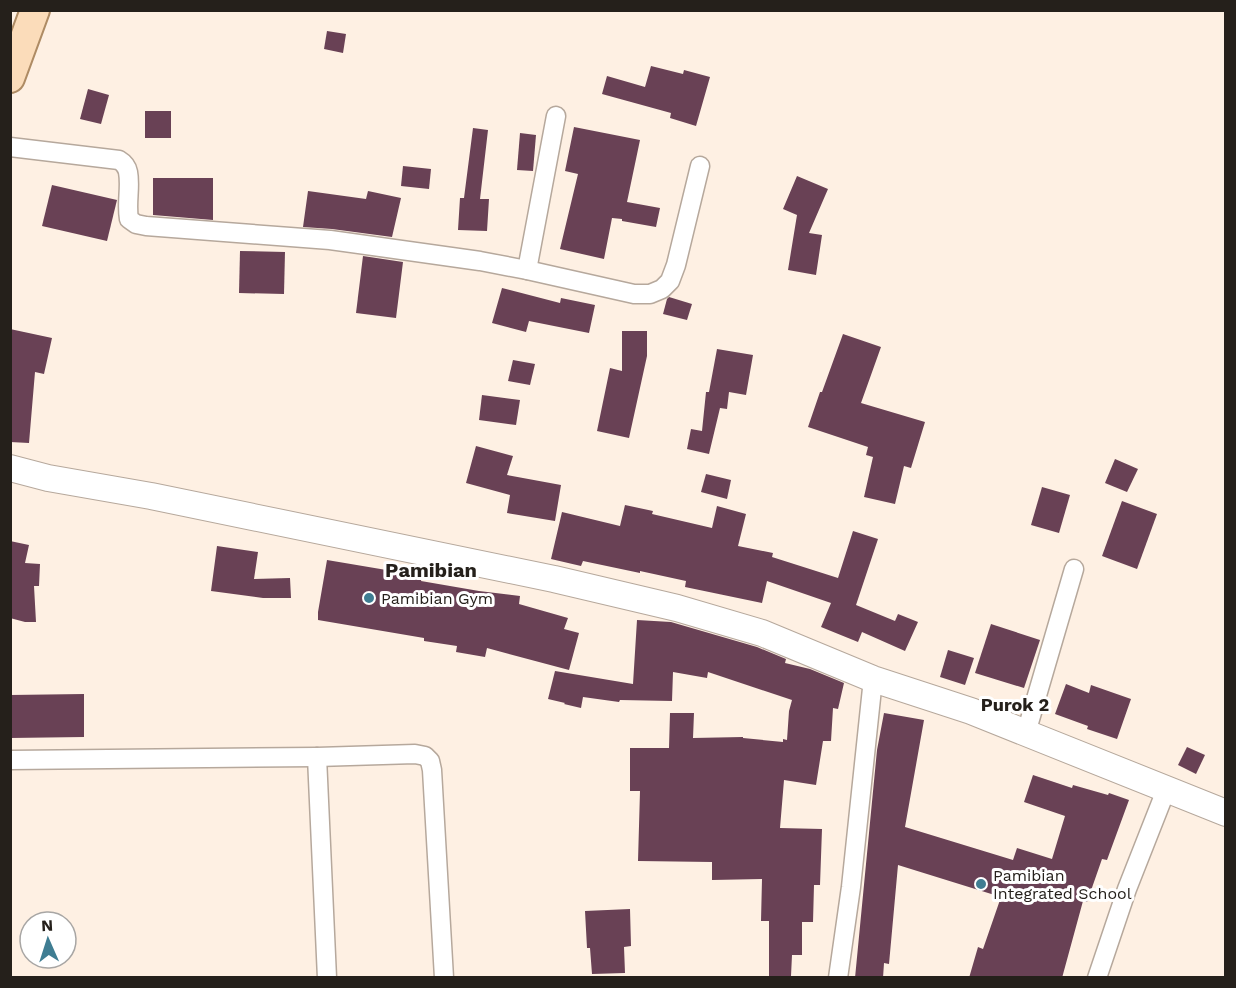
<svg xmlns="http://www.w3.org/2000/svg" width="1236" height="988" viewBox="0 0 1236 988" font-family="'Work Sans',sans-serif">
  <style>
    .building { fill: #694155 }
    .lines { fill: none; stroke-linecap: round; stroke-linejoin: round }
    .street-casing { stroke: #b6a89c; stroke-width: 21 }
    .secondary-casing { stroke: #b6a89c; stroke-width: 28 }
    .primary-casing { stroke: #ae8b64; stroke-width: 32 }
    .street { stroke: #fff; stroke-width: 18 }
    .secondary { stroke: #fff; stroke-width: 26 }
    .primary { stroke: #fbdcba; stroke-width: 28 }
    .poi-dot { fill: #3f7d92; stroke: #fff; stroke-width: 2 }
    .labels { text-anchor: middle; stroke-width: 6; stroke-linejoin: round; paint-order: stroke }
    .poi-label { font-size: 16px; fill: #25201b; stroke: #fff; text-anchor: start }
    .neighbourhood-label { font-size: 18px; font-weight: bold; fill: #25201b; stroke: #fff }
    .quarter-label { font-size: 20px; font-weight: bold; fill: #25201b; stroke: #fff }
  </style>
  <rect width="100%" height="100%" fill="#fef0e3"/>
  <g class="building">
    <polygon points="327,31 346,34 343,53 324,49"/>
    <polygon points="651,66 683,74 684,70 710,77 696,126 670,118 671,113 602,94 607,76 645,87"/>
    <polygon points="88,89 109,95 101,124 80,119"/>
    <rect x="145" y="111" width="26" height="27"/>
    <polygon points="574,127 640,140 627,202 660,208 656,227 622,221 622,219 612,218 604,259 560,249 578,174 565,171"/>
    <polygon points="473,128 488,130 480,199 489,199 487,231 458,230 460,198 464,198"/>
    <polygon points="520,133 536,135 533,171 517,170"/>
    <polygon points="403,166 431,169 429,189 401,186"/>
    <polygon points="797,176 828,189 809,233 822,235 816,275 788,270 797,215 783,209"/>
    <polygon points="153,178 213,178 213,220 153,215"/>
    <polygon points="52,185 117,200 107,241 42,226"/>
    <polygon points="308,191 366,199 368,191 401,198 392,237 332,229 303,227"/>
    <polygon points="240,251 285,252 284,294 239,293"/>
    <polygon points="363,256 403,262 396,318 356,313"/>
    <polygon points="502,288 560,303 561,298 595,305 589,333 529,321 526,332 492,323"/>
    <polygon points="669,297 692,304 687,320 663,314 667,299"/>
    <polygon points="10,329 52,338 44,374 35,372 29,443 10,442"/>
    <polygon points="622,331 647,331 647,356 629,438 597,431 610,368 622,371"/>
    <polygon points="843,334 881,347 861,403 925,422 911,468 904,466 895,504 864,497 873,457 866,455 868,447 808,427 820,392 822,392"/>
    <polygon points="717,349 753,355 746,395 729,392 727,409 720,408 709,454 687,449 691,429 702,431 706,392 709,392"/>
    <polygon points="513,360 535,364 530,385 508,381"/>
    <polygon points="482,395 520,400 516,425 479,420"/>
    <polygon points="476,446 513,456 507,475 561,485 555,521 507,513 510,495 466,483"/>
    <polygon points="1115,459 1138,469 1127,492 1105,483"/>
    <polygon points="706,474 731,480 727,499 701,492"/>
    <polygon points="1042,487 1070,495 1059,533 1031,525"/>
    <polygon points="1122,501 1157,514 1137,569 1102,556"/>
    <polygon points="625,505 653,511 652,514 712,528 717,506 746,514 738,546 773,553 772,557 838,578 853,531 878,539 856,605 895,621 898,614 918,622 905,651 862,632 858,642 821,627 831,603 767,581 762,603 685,587 686,581 640,571 640,573 583,561 581,566 551,559 562,512 620,526"/>
    <polygon points="10,541 29,545 25,563 40,564 39,586 34,586 36,622 25,622 10,618"/>
    <polygon points="217,546 258,552 254,579 290,578 291,598 263,598 211,591"/>
    <polygon points="327,560 422,576 421,581 479,591 520,596 519,604 568,618 564,629 579,633 569,670 487,648 485,657 456,652 457,646 424,641 424,638 318,620 318,612"/>
    <polygon points="637,620 671,622 757,647 786,659 785,663 810,669 844,683 838,709 833,708 831,741 823,741 816,785 784,780 780,828 822,829 820,885 814,885 813,922 802,922 802,955 792,955 791,976 769,976 769,921 761,921 762,879 712,880 712,862 638,861 640,791 630,791 630,748 669,748 670,713 694,713 693,738 743,737 743,738 783,742 783,739 787,740 789,711 792,700 708,672 707,678 673,672 672,701 620,700 619,702 583,697 581,708 564,704 565,703 548,699 555,671 633,684"/>
    <polygon points="991,624 1040,640 1024,688 975,673"/>
    <polygon points="948,650 974,658 965,685 940,677"/>
    <polygon points="1066,684 1089,693 1091,685 1131,699 1117,739 1087,729 1088,726 1055,714"/>
    <polygon points="84,694 84,737 10,738 10,695"/>
    <polygon points="884,713 924,720 905,827 1013,860 1017,848 1052,859 1065,816 1024,802 1033,775 1072,788 1073,785 1108,795 1109,793 1129,800 1107,860 1102,859 1087,902 1083,901 1062,978 969,978 978,947 983,949 1001,897 898,865 889,964 884,963 883,978 855,978 877,750"/>
    <polygon points="1187,747 1205,755 1196,774 1178,765"/>
    <polygon points="630,909 631,946 624,947 625,973 592,974 590,948 587,948 585,911"/>
  </g>
  <g class="lines">
    <defs>
      <g id="street">
        <path d="M10,147L119,160C124,163 127,167 128,172C131,187 126,203 129,219L136,224L146,226L330,240L480,261L527,270L634,294H650L662,289L670,281L676,265L700,166"/>
        <polyline points="527,270 556,116"/>
        <polyline points="1026,733 1074,569"/>
        <polyline points="317,757 327,978"/>
        <polyline points="10,760 317,757 415,754 425,756 430,761 432,770 444,978"/>
        <polyline points="838,978 851,887 873,679"/>
        <polyline points="1097,978 1127,889 1166,790"/>
      </g>
      <polyline id="secondary" points="10,468 48,478 151,496 554,579 677,608 762,633 873,679 971,711 1226,813"/>
      <polyline id="primary" points="10,78 35,10"/>
    </defs>
    <use href="#street" class="street-casing"/>
    <use href="#secondary" class="secondary-casing"/>
    <use href="#primary" class="primary-casing"/>
    <use href="#street" class="street"/>
    <use href="#secondary" class="secondary"/>
    <use href="#primary" class="primary"/>
  </g>
  <g class="poi-dot">
    <circle cx="369" cy="598" r="6"/>
    <circle cx="981" cy="884" r="6"/>
  </g>
  <g class="labels">
    <g class="poi-label">
      <text x="381" y="604">Pamibian Gym</text>
      <text x="993" y="881">Pamibian<tspan x="993" dy="18">Integrated School</tspan></text>
    </g>
    <g class="neighbourhood-label">
      <text x="1015" y="711">Purok 2</text>
    </g>
    <g class="quarter-label">
      <text x="431" y="577">Pamibian</text>
    </g>
  </g>
  <rect width="1236" height="988" fill="none" stroke="#25201b" stroke-width="24"/>
  <g transform="translate(48 940) rotate(357)"><circle r="28" fill="#ffffff" stroke="#a8a6a4" stroke-width="1.5"/>
  <path d="M0-4.5L10 22L0 15L-10 22Z" fill="#3f7d92"/>
  <text y="-9" font-size="16" font-weight="bold" text-anchor="middle" fill="#25201b">N</text>
  </g>
</svg>
